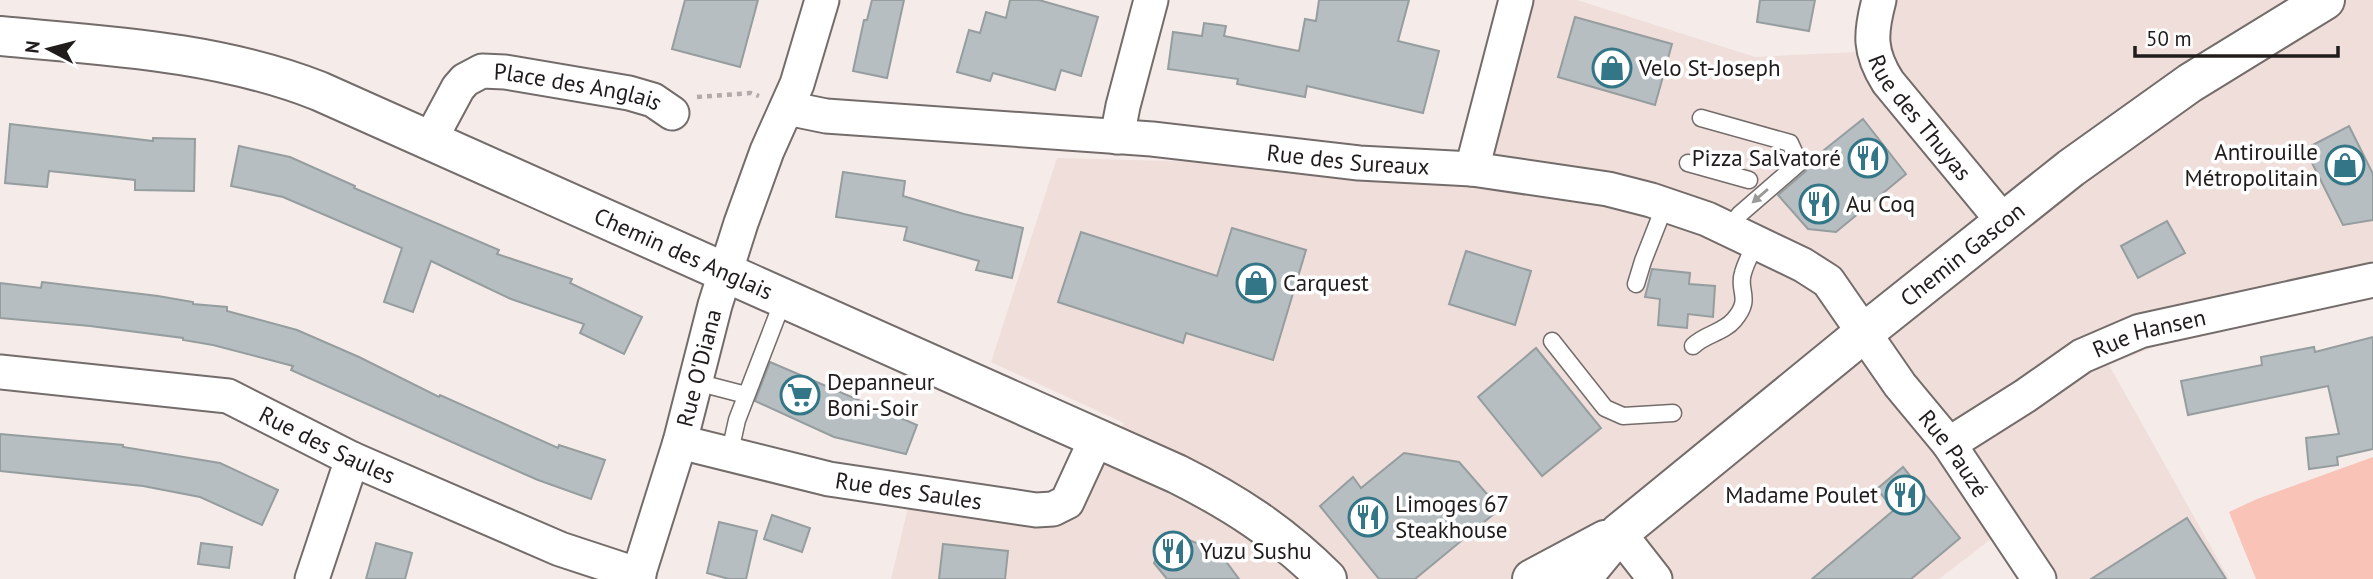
<svg xmlns="http://www.w3.org/2000/svg" width="2373" height="579" viewBox="0 0 2373 579" font-family="'PT Sans',sans-serif">
  <style>
    .built { fill: #efdeda }
    .green { fill: #f9c3b7 }
    .building { fill: #b6bec1; stroke: #959d9f; stroke-width: 2 }
    .lines { fill: none; stroke-linecap: round; stroke-linejoin: round }
    .service-casing { stroke: #736c6a; stroke-width: 19 }
    .minor-casing { stroke: #736c6a; stroke-width: 37 }
    .tertiary-casing { stroke: #736c6a; stroke-width: 42 }
    .secondary-casing { stroke: #736c6a; stroke-width: 42 }
    .path { stroke: #b2aba9; stroke-width: 4.5; stroke-dasharray: 5 5; stroke-linecap: butt }
    .service { stroke: #fff; stroke-width: 16 }
    .minor { stroke: #fff; stroke-width: 33 }
    .tertiary { stroke: #fff; stroke-width: 38 }
    .secondary { stroke: #fff; stroke-width: 38 }
    .oneway { fill: #9a9998 }
    .labels { text-anchor: middle; stroke-width: 7; stroke-linejoin: round; paint-order: stroke }
    .poi-label { font-size: 23px; fill: #1f1c1b; stroke: #fff; text-anchor: start }
    .street-label { font-size: 23px; fill: #1f1c1b; stroke: #fff }
  </style>
  <rect width="100%" height="100%" fill="#f5ecea"/>
  <polygon class="built" points="1523,0 1577,0 1755,57 1877,51 1891,0 2373,0 2373,292 2159,345 2109,365 2229,579 2059,579 2020,517 1939,579 891,579 908,508 1072,517 1124,423 991,362 1057,158 1472,169"/>
  <polygon class="green" points="2373,457 2373,579 2256,579 2229,512 2257,499"/>
  <g class="building">
    <polygon points="685,0 758,0 740,67 672,49"/>
    <polygon points="872,0 904,0 887,78 853,71 864,20 867,20"/>
    <polygon points="1010,0 1039,0 1098,17 1081,76 1061,70 1055,90 993,73 990,81 957,72 969,30 980,33 986,12 1006,18"/>
    <polygon points="1319,0 1409,0 1398,41 1439,51 1423,113 1307,86 1305,97 1237,84 1238,79 1168,69 1173,32 1202,36 1204,23 1226,26 1224,36 1299,51 1305,19 1316,21"/>
    <polygon points="1760,0 1815,0 1809,31 1757,22"/>
    <polygon points="1575,17 1672,44 1655,105 1558,77"/>
    <polygon points="1863,119 1906,174 1836,232 1808,229 1778,195 1806,171 1809,162"/>
    <polygon points="10,124 153,141 153,138 195,139 194,191 135,190 135,180 49,171 47,187 5,183"/>
    <polygon points="2349,126 2373,174 2373,220 2343,225 2305,149"/>
    <polygon points="239,146 290,157 355,186 354,188 499,250 497,254 572,279 570,283 642,317 624,354 580,333 584,324 511,299 431,261 413,312 384,302 402,248 283,197 231,186"/>
    <polygon points="843,172 905,181 903,196 964,214 1023,228 1012,278 976,270 979,261 904,240 907,227 836,217"/>
    <polygon points="2167,221 2185,253 2138,278 2121,246"/>
    <polygon points="1232,228 1306,250 1273,360 1186,333 1183,343 1058,302 1081,232 1217,276"/>
    <polygon points="1466,251 1531,271 1515,325 1449,304"/>
    <polygon points="1652,269 1690,273 1689,284 1715,286 1713,317 1688,314 1687,328 1658,325 1660,299 1645,297"/>
    <polygon points="42,282 158,296 193,302 193,304 227,307 227,311 297,330 359,357 439,397 440,395 558,448 559,445 605,460 591,499 538,480 472,451 291,370 293,366 213,345 183,340 183,338 90,326 0,318 0,283 41,288"/>
    <polygon points="2373,337 2373,449 2337,457 2338,465 2309,469 2306,438 2339,434 2328,386 2188,415 2181,381 2262,365 2261,357 2314,347 2315,352"/>
    <polygon points="1536,348 1601,428 1542,476 1478,397"/>
    <polygon points="770,362 917,425 906,454 834,437 755,401"/>
    <polygon points="0,434 123,445 123,447 220,463 278,490 262,525 200,497 143,486 0,471"/>
    <polygon points="1404,453 1459,462 1500,509 1415,579 1379,579 1320,506 1353,477 1361,488"/>
    <polygon points="1903,467 1960,538 1911,579 1812,579 1894,510 1877,489"/>
    <polygon points="772,515 810,528 802,552 764,539"/>
    <polygon points="2187,518 2226,579 2091,579"/>
    <polygon points="719,522 757,531 746,579 729,579 707,573"/>
    <polygon points="1169,532 1219,552 1239,579 1167,579 1154,563"/>
    <polygon points="201,543 232,547 229,568 198,564"/>
    <polygon points="376,543 412,553 405,579 366,579"/>
    <polygon points="943,544 1008,551 1005,579 939,579"/>
  </g>
  <g class="lines">
    <defs>
      <g id="service">
        <polyline points="1701,118 1790,143 1799,163 1740,214 1728,229"/>
        <polyline points="1688,163 1749,180"/>
        <polyline points="1636,284 1643,261 1665,205"/>
        <polyline points="1552,341 1605,408 1623,416 1673,413"/>
        <path d="M1693,346C1705,334 1723,333 1734,320C1753,298 1737,291 1743,273C1746,262 1752,252 1756,242"/>
        <polyline points="696,382 746,395"/>
        <polyline points="729,456 737,420 784,298"/>
      </g>
      <g id="minor">
        <path id="s1" d="M1879,0C1870,34 1869,52 1888,82L2003,221"/>
        <path id="s2" d="M787,108L826,116L1152,139L1359,163L1472,169L1608,189L1651,200L1707,219L1803,265L1828,281L1900,385L1949,444L2039,579"/>
        <polyline points="1117,137 1123,106 1151,0"/>
        <path id="s3" d="M430,140L458,88L465,80L482,71L505,72L629,93L653,100L672,113"/>
        <polyline points="1472,169 1516,0"/>
        <path id="s4" d="M0,372L228,396L352,459L560,549L639,575"/>
        <path id="s5" d="M680,442L829,479L1036,510L1053,509L1067,502L1097,437"/>
        <path id="s6" d="M1949,444L2025,396L2082,356L2140,331L2373,280"/>
        <polyline points="1619,533 1655,579"/>
        <polyline points="312,579 352,459"/>
        <path id="s7" d="M637,579L680,442L715,305L741,223L767,151L797,84L822,0"/>
      </g>
      <g id="tertiary">
        <path id="s8" d="M0,36C108,46 217,51 319,91L1177,474C1235,503 1281,533 1327,579"/>
      </g>
      <g id="secondary">
        <polyline points="1532,579 1605,540"/>
        <path id="s9" d="M1581,579L1619,533L1865,332L2071,168L2190,83L2325,0"/>
      </g>
    </defs>
    <use href="#service" class="service-casing"/>
    <use href="#minor" class="minor-casing"/>
    <use href="#tertiary" class="tertiary-casing"/>
    <use href="#secondary" class="secondary-casing"/>
    <polyline class="path" points="697,97 751,93 759,96"/>
    <use href="#service" class="service"/>
    <use href="#minor" class="minor"/>
    <use href="#tertiary" class="tertiary"/>
    <use href="#secondary" class="secondary"/>
  </g>
  <defs><path id="oneway-solid" d="M-6-.8H1V-3.2L6.5 0L1 3.2V.8H-6Z" transform="scale(1.75)"/></defs>
  <use class="oneway" href="#oneway-solid" transform="translate(1760 196) rotate(139)"/>
  <defs>
    <symbol id="shop-ring" viewBox="-11 -11 22 22"><circle r="9.5" fill="#fff" stroke="#337687" stroke-width="1.5"/><path d="M-5-2.5h2.3a2.7 3.5 0 0 1 5.4 0H5L5.5 6h-11ZM-1.5-2.5h3a1.5 2.3 0 0 0-3 0Z" fill="#337687"/></symbol>
    <symbol id="restaurant-ring" viewBox="-11 -11 22 22"><circle r="9.5" fill="#fff" stroke="#337687" stroke-width="1.5"/><path d="M-5-6h1v4h1v-4h1v4h1v-4h1v5L-1.5 .5V6h-2V.5L-5-1ZM5-6V6H3V1.5H1.5Q1.5-4 5-6Z" fill="#337687"/></symbol>
    <symbol id="supermarket-ring" viewBox="-11 -11 22 22"><circle r="9.5" fill="#fff" stroke="#337687" stroke-width="1.5"/><path d="M-6-5.5h2.5l.6 2H6L4.5 2H-2.5L-4.4-4H-6ZM-1.5 3.2a1.3 1.3 0 1 0 .1 0ZM3 3.2a1.3 1.3 0 1 0 .1 0Z" fill="#337687"/></symbol>
  </defs>
  <g fill-rule="evenodd">
    <use href="#shop-ring" x="1590" y="46" width="44" height="44"/>
    <use href="#restaurant-ring" x="1846" y="136" width="44" height="44"/>
    <use href="#shop-ring" x="2323" y="143" width="44" height="44"/>
    <use href="#restaurant-ring" x="1797" y="182" width="44" height="44"/>
    <use href="#shop-ring" x="1234" y="261" width="44" height="44"/>
    <use href="#supermarket-ring" x="778" y="373" width="44" height="44"/>
    <use href="#restaurant-ring" x="1883" y="473" width="44" height="44"/>
    <use href="#restaurant-ring" x="1346" y="495" width="44" height="44"/>
    <use href="#restaurant-ring" x="1151" y="529" width="44" height="44"/>
  </g>
  <g class="labels">
    <g class="poi-label">
      <text x="1639" y="76">Velo St-Joseph</text>
      <text x="2318" y="160" text-anchor="end">Antirouille<tspan x="2318" dy="26">Métropolitain</tspan></text>
      <text x="1841" y="166" text-anchor="end">Pizza Salvatoré</text>
      <text x="1846" y="212">Au Coq</text>
      <text x="1283" y="291">Carquest</text>
      <text x="827" y="390">Depanneur<tspan x="827" dy="26">Boni-Soir</tspan></text>
      <text x="1878" y="503" text-anchor="end">Madame Poulet</text>
      <text x="1395" y="512">Limoges 67<tspan x="1395" dy="26">Steakhouse</tspan></text>
      <text x="1200" y="559">Yuzu Sushu</text>
    </g>
    <g class="street-label">
      <text dy="8" stroke="none"><textPath href="#s3" startOffset="186">Place des Anglais</textPath></text>
      <text dy="8" stroke="none"><textPath href="#s1" startOffset="133">Rue des Thuyas</textPath></text>
      <text dy="8" stroke="none"><textPath href="#s2" startOffset="564">Rue des Sureaux</textPath></text>
      <text dy="8" stroke="none"><textPath href="#s8" startOffset="724">Chemin des Anglais</textPath></text>
      <text dy="8" stroke="none"><textPath href="#s9" startOffset="502">Chemin Gascon</textPath></text>
      <text dy="8" stroke="none"><textPath href="#s6" startOffset="231">Rue Hansen</textPath></text>
      <text dy="8" stroke="none"><textPath href="#s7" startOffset="220">Rue O'Diana</textPath></text>
      <text dy="8" stroke="none"><textPath href="#s4" startOffset="340">Rue des Saules</textPath></text>
      <text dy="8" stroke="none"><textPath href="#s2" startOffset="1279">Rue Pauzé</textPath></text>
      <text dy="8" stroke="none"><textPath href="#s5" startOffset="234">Rue des Saules</textPath></text>
    </g>
  </g>
  <g transform="translate(49 49) rotate(277)" stroke="#ffffff" stroke-width="5" paint-order="stroke">
  <path d="M0-5L12 26L0 18L-12 26Z" fill="#1f1c1b"/>
  <text y="-10" font-size="19" font-weight="bold" text-anchor="middle" fill="#1f1c1b">N</text>
  </g>
  <path d="M2135 46v10h203v-10" fill="none" stroke="#1f1c1b" stroke-width="3.5"/>
  <text x="2146" y="46" font-size="21" fill="#1f1c1b" stroke="#ffffff" stroke-width="5" paint-order="stroke">50 m</text>
</svg>
